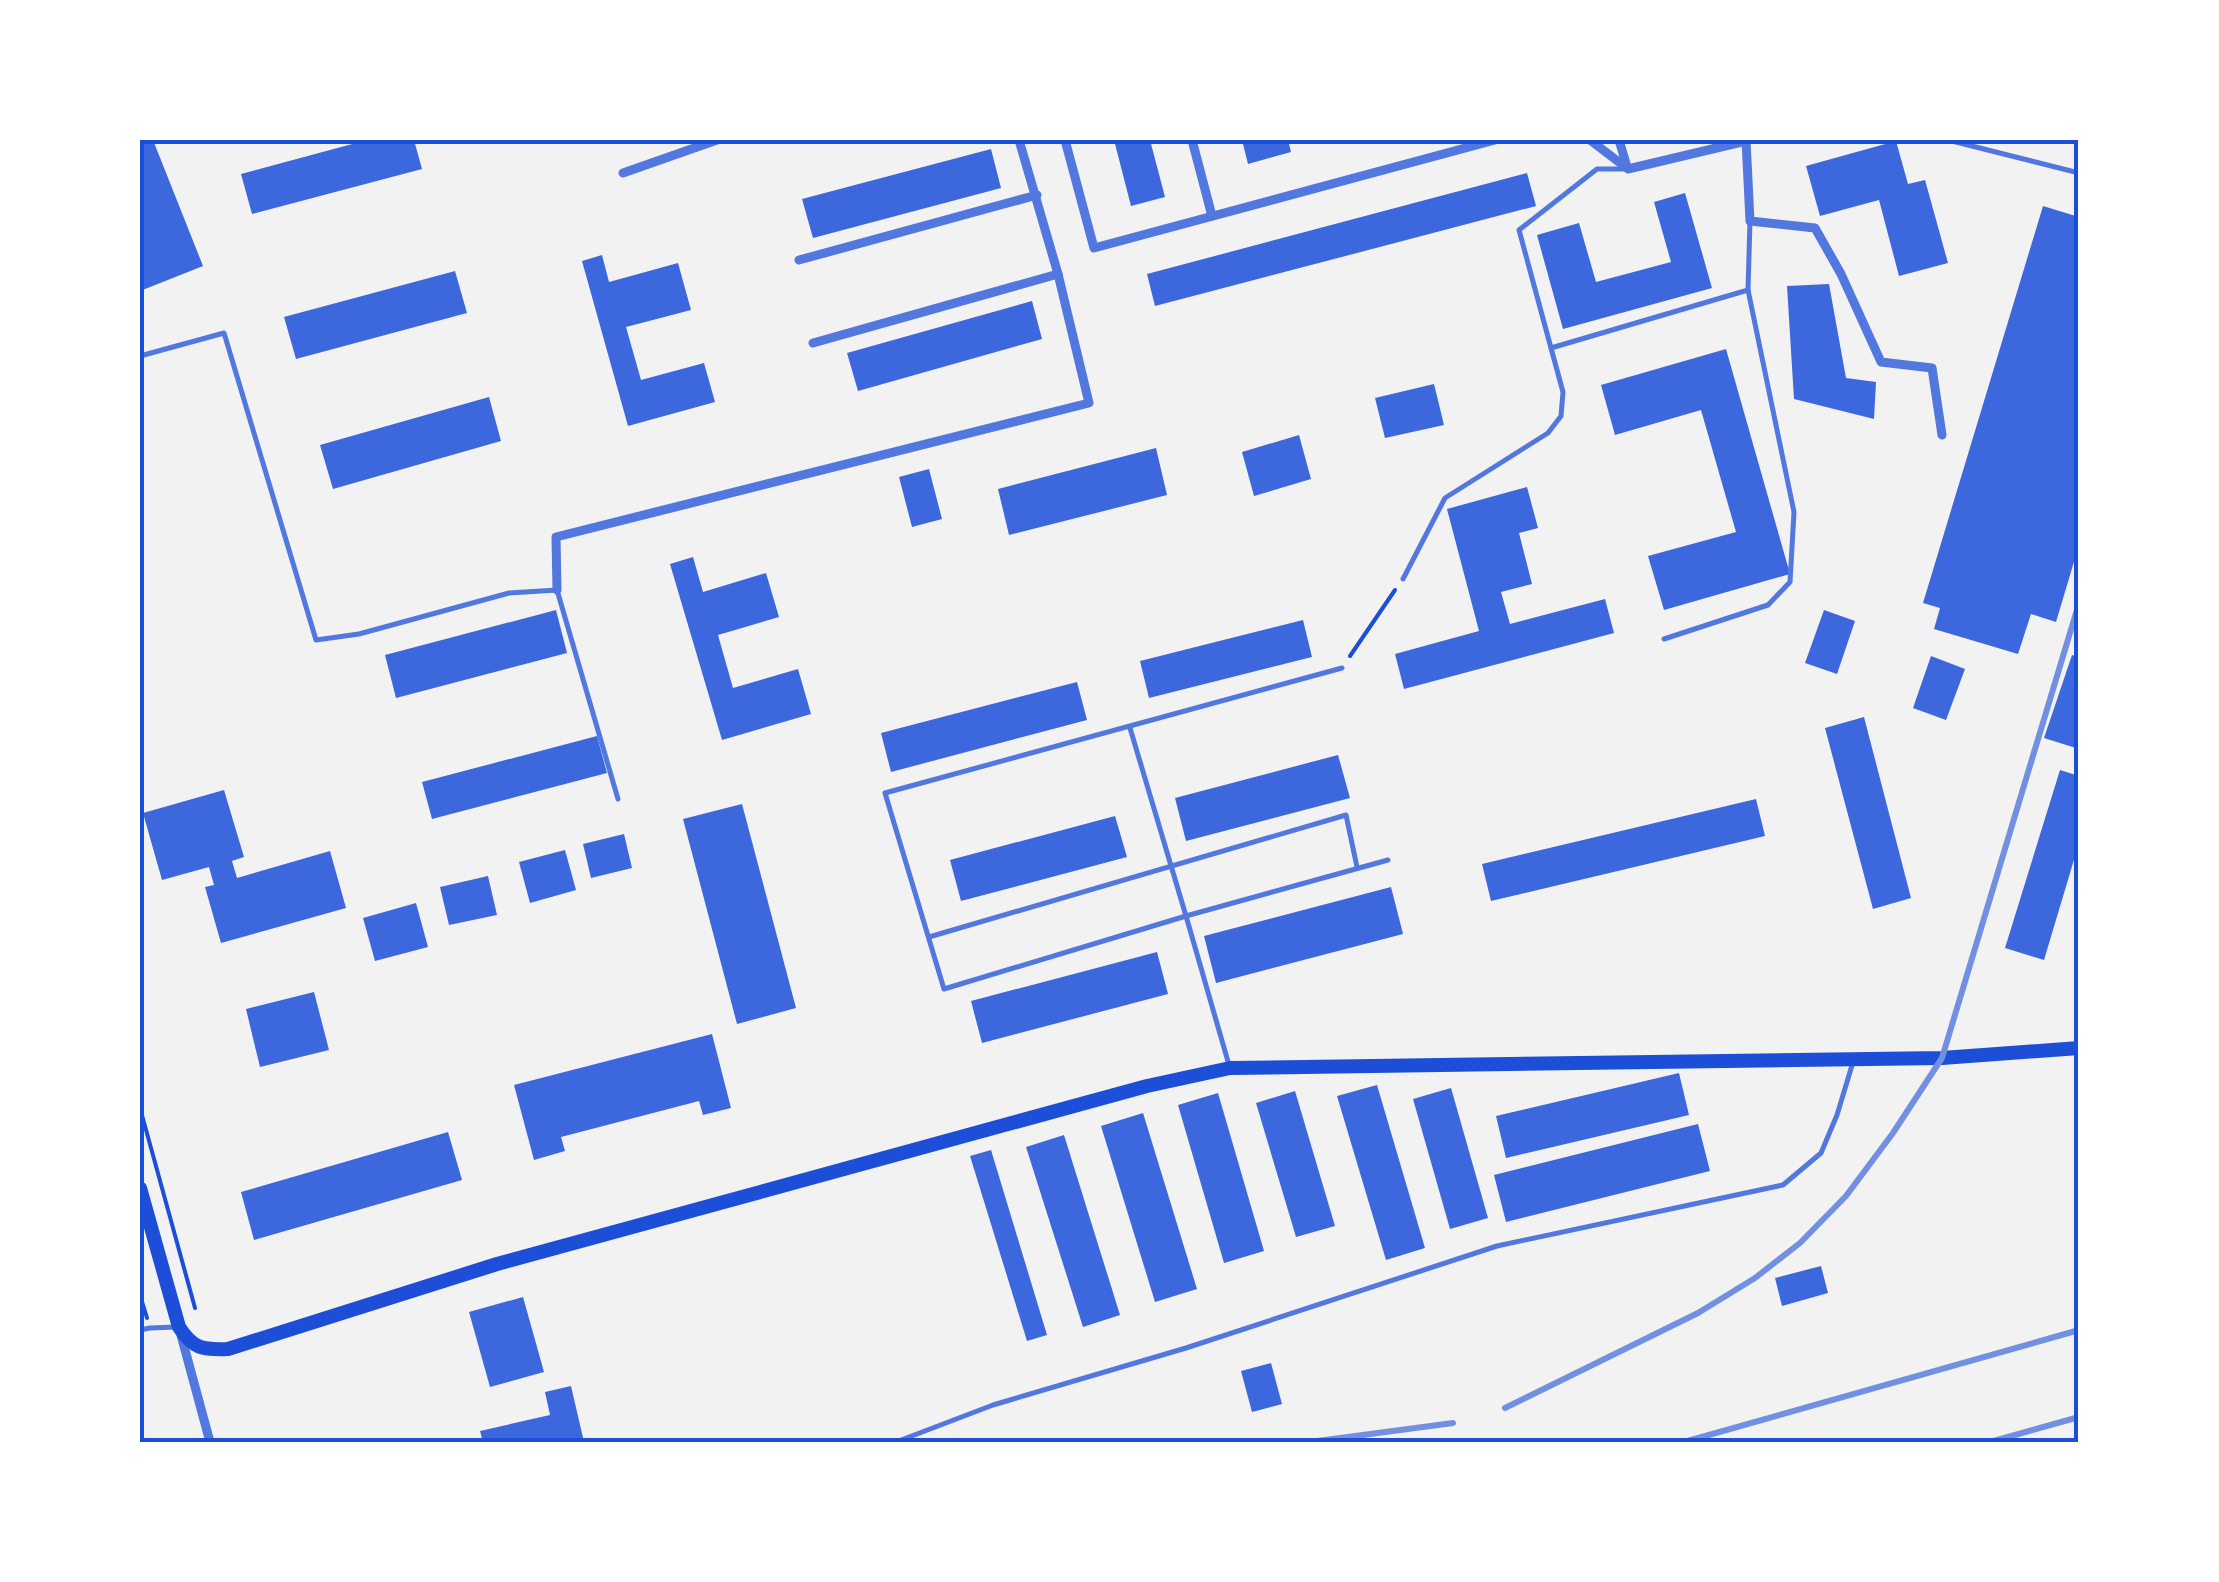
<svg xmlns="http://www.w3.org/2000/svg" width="2219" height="1582" viewBox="0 0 2219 1582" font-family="'Exo 2',sans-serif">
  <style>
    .building { fill: #3d67dc }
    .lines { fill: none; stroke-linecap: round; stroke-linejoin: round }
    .path { stroke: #1d4ed8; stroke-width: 4 }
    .service { stroke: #5277de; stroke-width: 5 }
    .minor { stroke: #5277de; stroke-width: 9 }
    .secondary { stroke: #1d4ed8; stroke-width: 14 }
    .rail { stroke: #7290e2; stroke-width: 6 }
    .neatline { fill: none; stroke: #1d4ed8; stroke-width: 4 }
  </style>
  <rect width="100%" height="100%" fill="#f2f2f2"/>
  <g class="building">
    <polygon points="140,140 153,140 203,266 140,291"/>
    <polygon points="367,140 414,140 422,169 252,214 241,174"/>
    <polygon points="1114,140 1150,140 1165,197 1131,206"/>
    <polygon points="1242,140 1288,140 1291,152 1248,164"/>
    <polygon points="1896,141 1908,184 1925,180 1948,263 1899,276 1879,200 1820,216 1806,166"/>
    <polygon points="991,149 1001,188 813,238 802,199"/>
    <polygon points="1527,173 1536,206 1155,306 1147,274"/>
    <polygon points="1685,193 1712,288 1563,329 1537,235 1579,223 1596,282 1671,262 1654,202"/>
    <polygon points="2043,206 2079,217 2079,545 2056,622 2031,614 2018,654 1934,629 1940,608 1923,603"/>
    <polygon points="602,255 609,282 678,263 691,310 626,327 641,380 704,363 715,402 628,426 582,261"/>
    <polygon points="455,271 467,313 296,359 284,317"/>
    <polygon points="1829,284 1846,378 1876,382 1874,419 1794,399 1787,286"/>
    <polygon points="1032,301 1042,339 858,391 847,353"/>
    <polygon points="1726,349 1790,574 1664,610 1648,556 1736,532 1701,410 1615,435 1601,385"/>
    <polygon points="1434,384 1444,425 1385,438 1375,398"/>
    <polygon points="489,397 501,441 333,489 320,445"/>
    <polygon points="1299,435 1311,479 1254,496 1242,452"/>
    <polygon points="1156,448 1167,495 1009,535 998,489"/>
    <polygon points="929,469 942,519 912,527 899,477"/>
    <polygon points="1527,487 1538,528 1519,533 1532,584 1501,592 1510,624 1605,599 1614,633 1404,689 1395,654 1479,631 1447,509"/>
    <polygon points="693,557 703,592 766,573 779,617 718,635 733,688 798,669 811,714 722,740 670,564"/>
    <polygon points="556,610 567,653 396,698 385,655"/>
    <polygon points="1824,610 1855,621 1837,674 1805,663"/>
    <polygon points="1303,620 1312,657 1149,698 1140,661"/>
    <polygon points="2072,655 2079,657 2079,749 2044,738"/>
    <polygon points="1931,656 1965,669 1946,720 1913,708"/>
    <polygon points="1077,682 1087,720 891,772 881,733"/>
    <polygon points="1864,717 1911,898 1873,909 1825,728"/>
    <polygon points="597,736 607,773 432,819 422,782"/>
    <polygon points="1338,755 1350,798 1186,841 1175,798"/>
    <polygon points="2060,770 2079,776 2079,843 2044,960 2005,948"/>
    <polygon points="224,790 244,857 232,861 237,878 330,851 346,908 221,943 205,887 214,885 209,867 162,880 143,813"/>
    <polygon points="1756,799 1765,836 1491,901 1482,864"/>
    <polygon points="742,804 796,1008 737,1024 683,819"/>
    <polygon points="1115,816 1127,857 961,901 950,860"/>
    <polygon points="624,834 632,868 591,878 583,844"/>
    <polygon points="565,850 576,890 530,903 519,862"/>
    <polygon points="488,876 497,915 449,925 440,887"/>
    <polygon points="1391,887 1403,934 1216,983 1204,936"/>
    <polygon points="416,903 428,947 375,961 363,918"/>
    <polygon points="1157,952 1168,994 982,1043 971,1001"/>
    <polygon points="314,992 329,1050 260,1067 246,1009"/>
    <polygon points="712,1034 731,1108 703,1115 699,1101 561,1137 565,1151 534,1160 514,1085"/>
    <polygon points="1679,1073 1689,1115 1506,1158 1496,1116"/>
    <polygon points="1377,1085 1425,1248 1386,1260 1337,1096"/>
    <polygon points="1451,1088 1488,1218 1450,1229 1413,1099"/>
    <polygon points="1295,1091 1335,1226 1296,1237 1256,1103"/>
    <polygon points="1218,1093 1264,1251 1224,1263 1178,1105"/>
    <polygon points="1143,1113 1197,1289 1155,1302 1101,1126"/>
    <polygon points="1698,1124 1710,1171 1506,1222 1494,1175"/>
    <polygon points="448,1132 462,1180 254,1240 241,1192"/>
    <polygon points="1064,1135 1120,1315 1083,1327 1026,1147"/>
    <polygon points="991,1150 1047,1335 1027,1341 970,1156"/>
    <polygon points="1821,1266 1828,1293 1782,1306 1775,1278"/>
    <polygon points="523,1297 544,1372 490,1387 469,1312"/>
    <polygon points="1271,1363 1282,1404 1252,1412 1241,1371"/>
    <polygon points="571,1386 584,1442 483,1442 480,1431 550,1415 545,1392"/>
  </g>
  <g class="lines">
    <g class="path">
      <polyline points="1350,656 1395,590"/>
      <polyline points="140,1108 195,1308"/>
      <polyline points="140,1295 147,1318"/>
    </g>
    <g class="service">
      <polyline points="1948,140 2079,173"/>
      <polyline points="1551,348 1519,230 1597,169 1628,169"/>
      <polyline points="140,356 224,333 316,640 359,634 509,593 557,590 618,799"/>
      <polyline points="1403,579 1445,498 1548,433 1561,416 1563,392 1551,348 1748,290"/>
      <polyline points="1664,639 1768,605 1790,582 1794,512 1748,290 1750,221"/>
      <polyline points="1130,728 1186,916 1388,860"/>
      <polyline points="929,937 1346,815 1357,867"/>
      <polyline points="1229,1065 1186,916 944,989 885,793 1342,668"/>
      <polyline points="140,1330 150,1328 176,1327"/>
      <polyline points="896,1442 993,1405 1186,1348 1497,1246 1783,1185 1821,1153 1837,1115 1853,1062"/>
    </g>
    <g class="minor">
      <polyline points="1065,140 1094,248 1495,140"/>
      <polyline points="1192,140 1212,216"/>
      <polyline points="1590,140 1628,169 1746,141"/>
      <polyline points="1619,140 1627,167"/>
      <polyline points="1746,140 1750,221 1815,228 1841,274 1881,362 1932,368 1942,435"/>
      <polyline points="623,173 717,140"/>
      <polyline points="799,260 1037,195"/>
      <polyline points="813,343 1058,274"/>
      <polyline points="557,590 556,537 1089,403 1058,274 1019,140"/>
      <polyline points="181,1335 210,1442"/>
    </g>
    <path class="secondary" d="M140,1188L179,1327C193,1349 203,1350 228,1349L497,1264L1147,1086L1230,1068L1942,1058L2079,1048"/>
    <g class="rail">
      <polyline points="1505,1408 1698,1313 1755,1278 1800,1243 1846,1196 1893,1133 1942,1058 2079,603"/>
      <polyline points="1310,1442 1453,1423"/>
      <polyline points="1684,1442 2079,1330"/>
      <polyline points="1990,1442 2079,1417"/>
    </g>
  </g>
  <rect width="2219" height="1582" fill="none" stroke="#ffffff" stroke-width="285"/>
  <rect x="142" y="142" width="1934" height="1298" class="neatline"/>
</svg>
